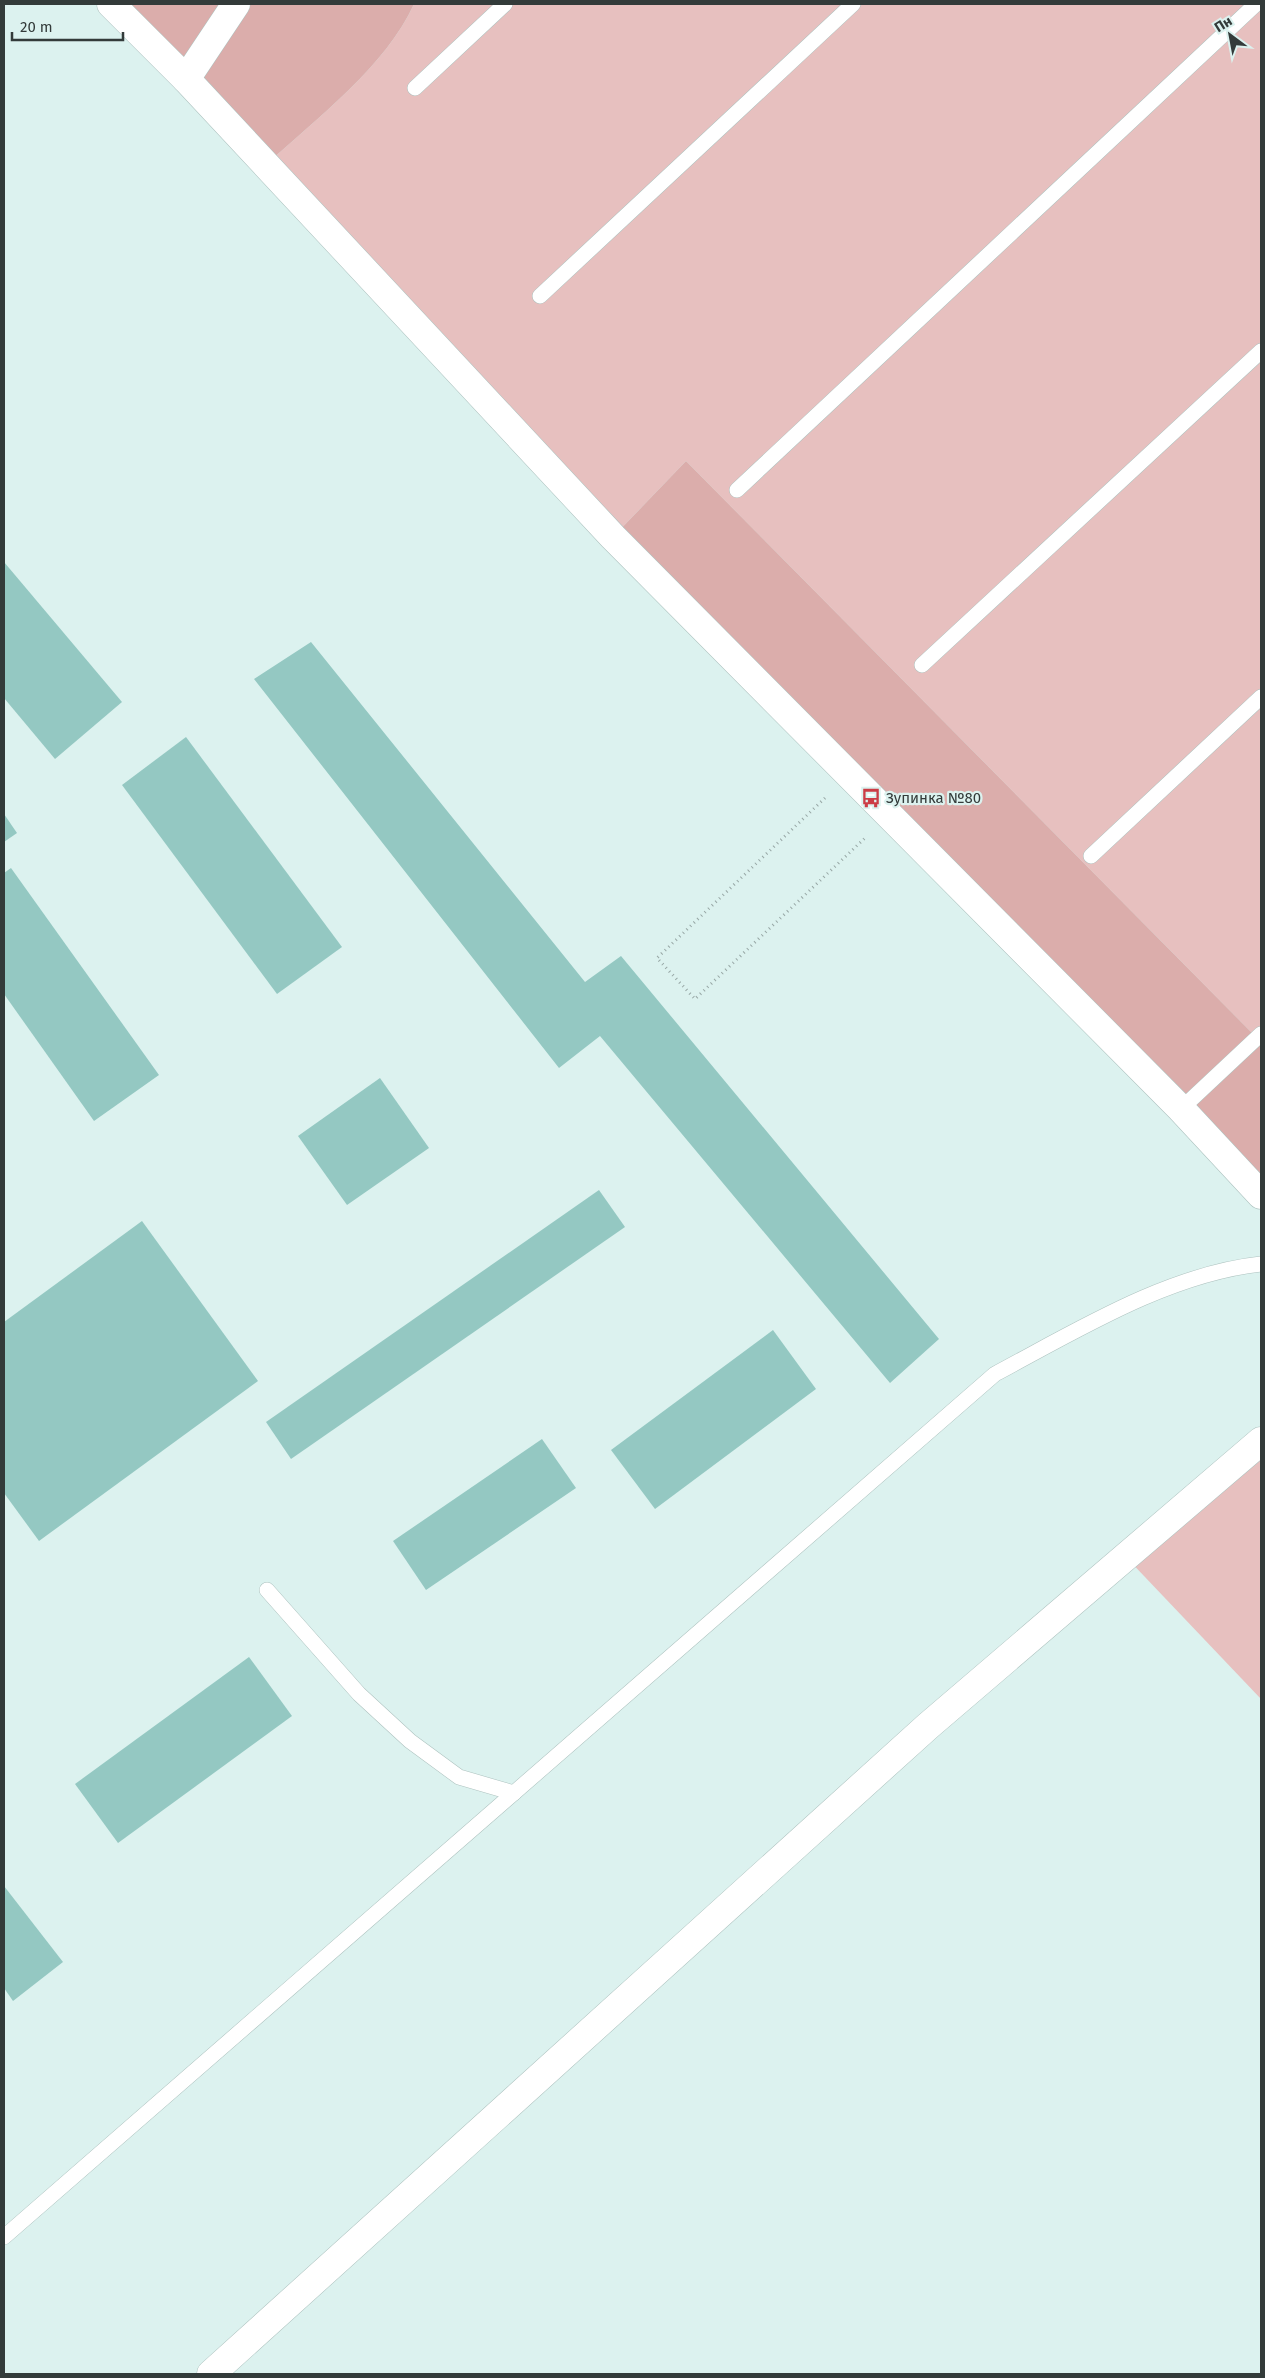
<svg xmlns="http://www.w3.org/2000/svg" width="1265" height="2378" viewBox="0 0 1265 2378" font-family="'Fira Sans',sans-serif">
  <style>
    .green { fill: #e7c0bf }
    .forest { fill: #dbadab }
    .building { fill: #94c8c2 }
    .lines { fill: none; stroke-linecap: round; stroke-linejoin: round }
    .lane-casing { stroke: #adc2bf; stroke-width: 16 }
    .street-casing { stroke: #adc2bf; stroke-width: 29 }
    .path { stroke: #97a7a5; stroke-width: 3; stroke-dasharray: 1 4; stroke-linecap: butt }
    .lane { stroke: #fff; stroke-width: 15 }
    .street { stroke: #fff; stroke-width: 28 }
    .labels { text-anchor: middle; stroke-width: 4.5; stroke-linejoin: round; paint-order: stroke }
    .poi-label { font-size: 15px; fill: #333b3a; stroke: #dcf2ef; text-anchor: start }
  </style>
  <rect width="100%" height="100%" fill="#dcf2ef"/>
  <g class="green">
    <path d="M414,4H1261V1042L686,461L613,537L267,164C317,118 386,66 414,4Z"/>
    <polygon points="1261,1441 1261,1699 1125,1556"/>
  </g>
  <g class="forest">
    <path d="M111,4H414C386,66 317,118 267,164Z"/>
    <polygon points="686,461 1261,1042 1261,1195 613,537"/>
  </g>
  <g class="building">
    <polygon points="4,562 122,702 55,759 4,698"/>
    <polygon points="311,642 585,982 621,956 939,1339 890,1383 600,1036 559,1068 254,679"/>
    <polygon points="186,737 342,947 277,994 122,785"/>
    <polygon points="4,814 17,833 4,842"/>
    <polygon points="11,868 159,1075 94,1121 4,994 4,873"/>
    <polygon points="380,1078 429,1148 347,1205 298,1136"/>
    <polygon points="599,1190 625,1227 291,1459 266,1422"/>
    <polygon points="142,1221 258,1381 39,1541 4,1493 4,1322"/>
    <polygon points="773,1330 816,1389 655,1509 611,1450"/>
    <polygon points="542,1439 576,1488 426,1590 393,1541"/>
    <polygon points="249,1657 292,1716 118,1843 75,1784"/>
    <polygon points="4,1886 63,1962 13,2001 4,1988"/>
  </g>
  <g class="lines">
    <defs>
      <g id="lane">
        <polyline points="415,88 505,4"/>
        <polyline points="540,296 853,4"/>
        <polyline points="737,490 1256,4"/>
        <polyline points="922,665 1261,351"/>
        <polyline points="1091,856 1261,697"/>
        <polyline points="1181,1109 1261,1034"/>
        <polyline points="267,1590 359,1694 410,1741 459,1777 514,1793"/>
        <path d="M4,2237L995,1374C1076,1331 1168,1274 1261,1264"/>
      </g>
      <g id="street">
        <polyline points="111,4 186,79 236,4"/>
        <polyline points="186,79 613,537 1181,1109 1261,1195"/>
        <polyline points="211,2374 928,1726 1261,1441"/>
      </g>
    </defs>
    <use href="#lane" class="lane-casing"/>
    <use href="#street" class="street-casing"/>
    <polyline class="path" points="825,798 657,958 695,999 865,838"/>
    <use href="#lane" class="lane"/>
    <use href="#street" class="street"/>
  </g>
  <defs>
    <symbol id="bus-bare" viewBox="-9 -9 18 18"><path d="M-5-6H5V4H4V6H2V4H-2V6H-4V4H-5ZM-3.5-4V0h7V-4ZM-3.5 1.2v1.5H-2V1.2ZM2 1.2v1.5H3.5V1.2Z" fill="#cc3d46" stroke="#dcf2ef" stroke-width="2.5" paint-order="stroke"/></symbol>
  </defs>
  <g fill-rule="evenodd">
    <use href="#bus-bare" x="857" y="784" width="28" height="28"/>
  </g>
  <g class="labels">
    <g class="poi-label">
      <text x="886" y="803">Зупинка №80</text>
    </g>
  </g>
  <rect width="1265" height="2378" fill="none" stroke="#333b3a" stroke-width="10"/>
  <g transform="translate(1230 35) rotate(328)" stroke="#dcf2ef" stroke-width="4" paint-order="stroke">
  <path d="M0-4L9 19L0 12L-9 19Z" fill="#333b3a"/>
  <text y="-8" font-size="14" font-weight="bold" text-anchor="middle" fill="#333b3a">Пн</text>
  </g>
  <path d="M12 32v8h111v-8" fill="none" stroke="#333b3a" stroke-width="2.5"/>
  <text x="20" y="32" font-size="15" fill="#333b3a" stroke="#dcf2ef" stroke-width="4" paint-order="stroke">20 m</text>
</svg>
